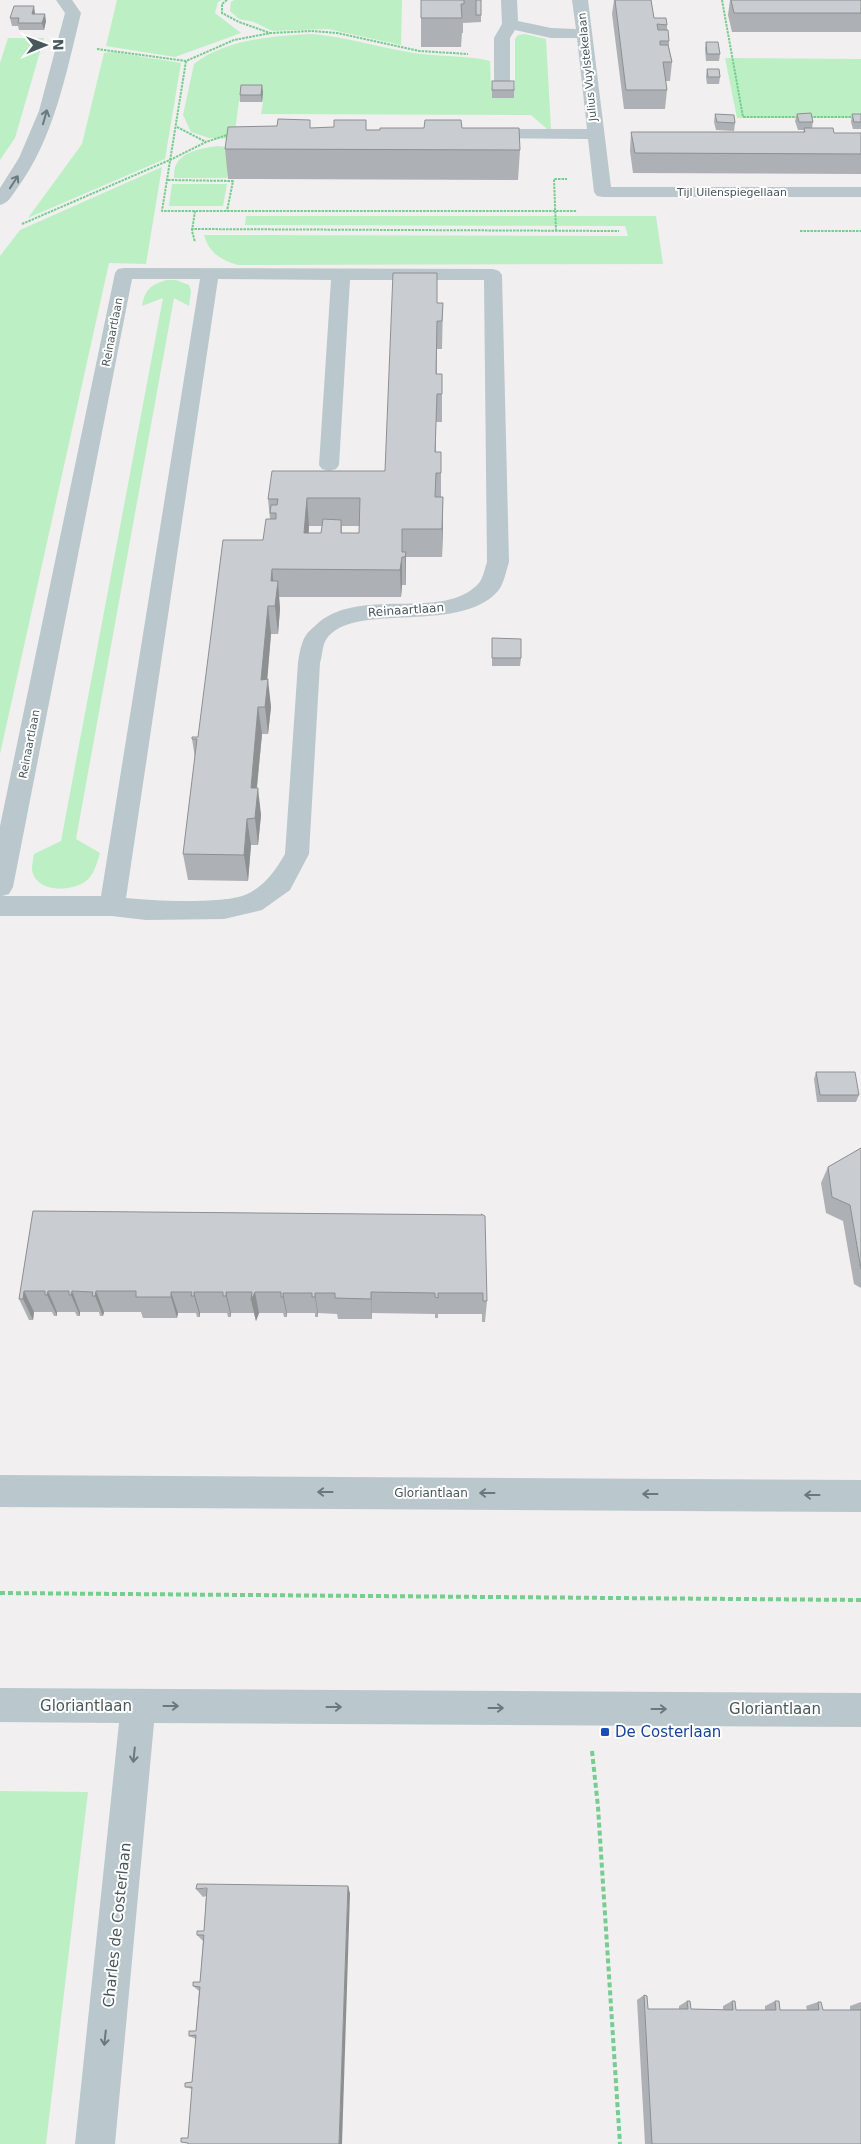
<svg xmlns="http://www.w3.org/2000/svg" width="861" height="2144" viewBox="0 0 861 2144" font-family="'DejaVu Sans',sans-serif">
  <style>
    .green { fill: #bdefc5 }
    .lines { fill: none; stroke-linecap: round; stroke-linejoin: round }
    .path-far1 { stroke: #74ce8e; stroke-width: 2; stroke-dasharray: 2.5 1; stroke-linecap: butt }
    .path { stroke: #74ce8e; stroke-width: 4; stroke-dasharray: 5 3; stroke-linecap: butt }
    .minor { fill: #bac7cc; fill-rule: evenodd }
    .wall { fill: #adb0b4; fill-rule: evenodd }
    .shaded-wall { fill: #8d9092 }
    .building { fill: #c9cdd1; stroke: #8d9092; fill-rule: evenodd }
    .oneway { stroke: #6a797e }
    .transit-dot { fill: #1a4fb4; stroke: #fff; stroke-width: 2 }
    .labels { text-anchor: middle; stroke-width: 4; stroke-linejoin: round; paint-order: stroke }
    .far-street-label { font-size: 11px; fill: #47575c; stroke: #fff }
    .street-label { font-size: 12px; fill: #47575c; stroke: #fff }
    .near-street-label { font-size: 15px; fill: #47575c; stroke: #fff }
    .near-transit-label { font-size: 15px; fill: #164399; stroke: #fff; text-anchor: start }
  </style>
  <rect width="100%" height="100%" fill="#f1efef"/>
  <g class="green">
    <polygon points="117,0 222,0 218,2 215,13 241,33 175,57 106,46"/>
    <polygon points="234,0 402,0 401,45 328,29 272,31 254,22 239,19 230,11 231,2"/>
    <path d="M313,34C347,37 380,48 414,53C439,57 466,55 490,61L491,88H515V39L518,35L525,34L546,39L551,129H547L531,115L261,114L263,102L239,101L234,139L209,138L191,132L183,115L194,64C226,39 273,36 313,34Z"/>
    <polygon points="8,38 44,38 15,138 0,160 0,63"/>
    <polygon points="113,52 181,63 165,159 28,218 82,144 104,53"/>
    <polygon points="725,58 861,59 861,118 737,118"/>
    <path d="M217,146L230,147L227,178H174C174,174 174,167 177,163C184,151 204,148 217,146Z"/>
    <polygon points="162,167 146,264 109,263 0,754 0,256 20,230"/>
    <polygon points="172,184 227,184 223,206 169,206"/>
    <path d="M246,216H656L663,264L238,265C221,260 209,253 204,235L628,236L625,226L245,225Z"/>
    <path d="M166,280H176L189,285L191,291L189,306L174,298L76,839L100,853C97,863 94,875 86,881C71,892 36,893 32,870C32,865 33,859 34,854L61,841L163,298L142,306C145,290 150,285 166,280Z"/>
    <polygon points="0,1791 88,1792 46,2144 0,2144"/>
  </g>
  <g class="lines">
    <g class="path-far1">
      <polyline points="227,0 222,4 222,13 239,22 270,33"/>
      <polyline points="722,0 743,117 799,117"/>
      <polyline points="97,49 186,61 234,40 271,33 311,31 337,33 419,51 468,54"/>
      <polyline points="186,61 162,211 577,211"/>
      <polyline points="810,117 861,117"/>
      <polyline points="177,127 206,142"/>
      <polyline points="168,180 233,181 227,211"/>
      <polyline points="195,211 192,231 195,242"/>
      <polyline points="22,224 172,159 206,142 230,134"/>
      <polyline points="191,229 619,231"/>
      <polyline points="556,231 554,179 567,179"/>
      <polyline points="800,231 861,231"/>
    </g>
    <g class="path">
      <polyline points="0,1593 861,1600"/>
      <polyline points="592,1751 598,1807 620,2144"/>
    </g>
    <g class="minor">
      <path d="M56,0H72L81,13C66,74 54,139 16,190C11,197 8,203 0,205V188L19,158L39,111L65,13Z"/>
      <polygon points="501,0 517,0 518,21 551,28 576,29 572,0 588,0 611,187 861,187 861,197 603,197 597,196 594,192 588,139 475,138 473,134 475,130 481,129 587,129 577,38 551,38 515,30 510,38 510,85 508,88 496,88 494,85 494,38 502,24"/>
      <path d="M124,268L493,269L499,271L502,275L509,562C506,571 504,584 498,591C458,637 343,598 324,644C322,650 322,657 320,663L309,854L290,890L262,910L224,919L146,920L112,916H0V826L115,273L118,269ZM132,279H200L101,896H2L9,894L13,887ZM218,279L331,280L319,465L322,469L329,471L336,469L339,465L350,280H484L487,562C485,568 483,578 479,583C444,623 357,584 315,626C310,630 305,635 303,641C300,648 299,656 298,663L285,854C275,871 264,887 245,895C222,904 152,901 126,898Z"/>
      <polygon points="0,1475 861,1480 861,1512 0,1507"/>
      <polygon points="0,1688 861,1693 861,1727 154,1723 115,2144 75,2144 119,1723 0,1722"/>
    </g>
  </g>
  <g class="wall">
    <polygon points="421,0 481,0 481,22 463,23 463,33 462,33 461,47 421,47"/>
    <polygon points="614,0 651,0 654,18 667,25 667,30 669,41 669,47 672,62 670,81 665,81 667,90 665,109 624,109 612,14"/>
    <polygon points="730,0 861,0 861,32 732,32 728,15"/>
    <polygon points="35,14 46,21 44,30 19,30 18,26 12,26 10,18"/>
    <polygon points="706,42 720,54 719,61 706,61 705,49"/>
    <polygon points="707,69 720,77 719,84 707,84 706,77"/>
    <polygon points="492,81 514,90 514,98 492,98"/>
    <polygon points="263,92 262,102 240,102 240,95"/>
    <polygon points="715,114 735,123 734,131 716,130 714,122"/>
    <polygon points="797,114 813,122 812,128 834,133 861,133 861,174 633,173 630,151 631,132 803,132 804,130 798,130 795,121"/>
    <polygon points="852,114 861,114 861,129 853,129 851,122"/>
    <polygon points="310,120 310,128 366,130 462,128 520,150 518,180 228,179 225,149 277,126"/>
    <path d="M437,303H443L442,349H437V374H442V422H436V452H441V497H443L442,557H406V585H402L401,597H279L280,609L278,634H271L267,679L271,707L268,734H262L257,788L261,815L258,845H251L248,881L188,880L183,854L195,758L192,739L198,737L263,540L270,519L268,499L385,471ZM309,526H322L321,533H309ZM342,526H359V533H342Z"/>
    <polygon points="492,638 521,658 520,666 492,666"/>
    <polygon points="816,1072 859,1095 856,1102 817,1102 814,1079"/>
    <polygon points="861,1148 861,1288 854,1284 843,1221 826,1213 821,1183 828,1167"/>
    <polygon points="33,1211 481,1215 487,1301 485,1322 482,1322 482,1314 438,1314 438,1318 435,1318 435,1314 372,1313 372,1319 338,1319 337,1314 318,1313 318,1317 315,1317 315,1313 287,1313 287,1317 284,1317 283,1313 259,1313 256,1321 254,1313 231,1313 231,1317 228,1317 227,1313 200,1313 200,1317 197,1317 196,1313 178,1313 177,1318 143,1318 141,1312 104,1312 103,1316 100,1316 99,1312 80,1312 80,1316 77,1316 75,1312 57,1312 57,1316 54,1316 52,1312 34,1312 33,1320 29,1320 19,1299"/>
    <polygon points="348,1886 350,1894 188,2138 192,2089 185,2087 192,2082 196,2039 189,2036 196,2031 199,1991 193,1986 200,1982 203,1941 197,1935 204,1931 206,1896 203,1897 196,1889"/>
    <polygon points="644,1995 648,2009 679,2009 679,2006 687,2001 691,2009 723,2010 723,2006 732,2001 736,2010 765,2010 765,2006 775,2001 780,2010 807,2010 806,2006 818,2002 823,2010 850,2010 850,2006 861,2002 861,2144 645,2144 637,2000"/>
  </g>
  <g class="shaded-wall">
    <polygon points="34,6 35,13 33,21 32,14"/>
    <polygon points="45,14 46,21 44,30 42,23"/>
    <polygon points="262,85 263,92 262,102 261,95"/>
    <polygon points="443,497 443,525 442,557 442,529"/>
    <polygon points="307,498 309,526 306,560 304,533"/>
    <polygon points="406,552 406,585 405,557"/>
    <polygon points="402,557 402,585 401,597 400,570"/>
    <polygon points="272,569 275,597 271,581"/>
    <polygon points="278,581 280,609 278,634 275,606"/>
    <polygon points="268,606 271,634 265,707 261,680"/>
    <polygon points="268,679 271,707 268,734 265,707"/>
    <polygon points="258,707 262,734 254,815 251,788"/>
    <polygon points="258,788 261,815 258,845 255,818"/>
    <polygon points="247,819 251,845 248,881 244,855"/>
    <polygon points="24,1291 34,1312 33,1320 23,1299"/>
    <polygon points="48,1291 57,1312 57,1316 47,1295"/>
    <polygon points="72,1291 80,1312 80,1316 71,1295"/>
    <polygon points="96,1291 104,1312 103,1316 95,1296"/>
    <polygon points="171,1292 178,1313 177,1318 171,1297"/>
    <polygon points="194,1292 200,1313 200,1317 194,1296"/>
    <polygon points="226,1292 231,1313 231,1317 226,1296"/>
    <polygon points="255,1292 259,1313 256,1321 251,1300"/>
    <polygon points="371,1292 372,1313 372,1319 371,1299"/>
    <polygon points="283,1293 287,1313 287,1317 283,1297"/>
    <polygon points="315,1293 318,1313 318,1317 315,1297"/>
    <polygon points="348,1886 350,1894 342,2144 339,2144"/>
  </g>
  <g class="building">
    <polygon points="421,0 464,0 464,4 461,4 462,18 421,18"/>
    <rect x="476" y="0" width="5" height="15"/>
    <polygon points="615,0 651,0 654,18 666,18 667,25 657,24 658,30 668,30 669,41 660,41 660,45 668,45 672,62 663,62 667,90 626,90"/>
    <polygon points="731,0 861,0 861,13 734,13"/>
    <polygon points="14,6 34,6 32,14 45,14 42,23 18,23 19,18 10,18"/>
    <polygon points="706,42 718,42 720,54 707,54"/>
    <polygon points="707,69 719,69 720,77 708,77"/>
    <rect x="492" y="81" width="22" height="9"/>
    <polygon points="241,85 262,85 261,95 240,95"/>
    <polygon points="811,113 813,122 799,122 797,114"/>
    <polygon points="715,114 734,115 735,123 717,122"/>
    <polygon points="852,114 861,114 861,122 854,122"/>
    <polygon points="278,119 310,120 310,128 334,127 334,120 366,120 366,130 380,130 380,128 424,128 425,120 461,120 462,128 519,128 520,150 225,149 228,127 277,126"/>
    <polygon points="804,128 833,128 834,133 861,133 861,154 635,153 631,132 805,132"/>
    <path d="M393,273H437V303H443L442,321H437L436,374H442V394H437L435,452H441V473H436L435,497H443L442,529H402V552H406L405,557H402L400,570L272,569L271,581H278L275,606H268L261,680L268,679L265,707H258L251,788H258L255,818L247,819L244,855L183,854L197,739H192V737H198L223,540H263L266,519H276V513H270L271,505H277L278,499H268L272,471H385ZM307,498H360L359,533H341V520L323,519L321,533H304Z"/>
    <polygon points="492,638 521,639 521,658 492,658"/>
    <polygon points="816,1072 855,1072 859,1095 820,1095"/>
    <polygon points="861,1148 861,1269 850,1205 832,1197 828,1167"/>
    <polygon points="33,1211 482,1215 481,1214 485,1216 487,1301 483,1301 483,1293 438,1293 438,1298 435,1297 435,1293 371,1292 371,1299 335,1298 335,1293 315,1293 315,1297 312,1297 312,1293 283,1293 283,1297 281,1297 281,1292 255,1292 251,1300 252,1292 226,1292 226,1296 223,1296 223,1292 194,1292 194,1296 191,1296 192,1292 171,1292 171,1297 136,1297 136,1291 96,1291 95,1296 92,1296 93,1292 72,1291 71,1295 69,1295 69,1291 48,1291 47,1295 45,1295 45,1291 24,1291 23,1299 19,1299"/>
    <polygon points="197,1884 348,1886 339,2144 188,2144 188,2143 181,2142 181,2138 188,2138 192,2087 185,2087 185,2083 192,2082 196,2035 189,2036 189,2031 196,2031 200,1987 193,1986 193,1982 200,1982 204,1935 197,1935 197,1931 204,1931 207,1888 196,1889"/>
    <polygon points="644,1995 647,1996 648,2009 688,2009 687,2001 690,2001 691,2009 733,2010 732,2001 735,2001 736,2010 776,2010 775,2001 779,2001 780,2010 819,2010 818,2002 821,2002 823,2010 861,2010 861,2144 652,2144"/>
  </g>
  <defs><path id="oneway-shaft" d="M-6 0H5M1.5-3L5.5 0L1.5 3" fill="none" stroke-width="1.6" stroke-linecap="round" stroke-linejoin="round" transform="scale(1.25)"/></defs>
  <g class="oneway">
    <use href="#oneway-shaft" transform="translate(45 117) rotate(-74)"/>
    <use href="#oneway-shaft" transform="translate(14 182) rotate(-57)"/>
    <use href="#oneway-shaft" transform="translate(325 1492) rotate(-180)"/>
    <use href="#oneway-shaft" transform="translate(487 1493) rotate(-180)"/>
    <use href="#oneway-shaft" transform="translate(650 1494) rotate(-180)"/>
    <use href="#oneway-shaft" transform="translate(812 1495) rotate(-180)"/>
    <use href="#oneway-shaft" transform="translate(171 1706)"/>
    <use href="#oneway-shaft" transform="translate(334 1707)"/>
    <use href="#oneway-shaft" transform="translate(496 1708)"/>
    <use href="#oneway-shaft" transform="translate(659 1709)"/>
    <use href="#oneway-shaft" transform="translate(134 1755) rotate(96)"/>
    <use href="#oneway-shaft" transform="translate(105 2038) rotate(96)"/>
  </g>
  <rect class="transit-dot" x="600" y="1727" width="10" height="10" rx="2.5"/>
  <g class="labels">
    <g class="far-street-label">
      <text transform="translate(587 67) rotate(-96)" y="4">Julius Vuylstekelaan</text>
      <text x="732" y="196">Tijl Uilenspiegellaan</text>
      <text transform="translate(112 332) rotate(-79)" y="4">Reinaartlaan</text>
      <text transform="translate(29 744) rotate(-79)" y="4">Reinaartlaan</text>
    </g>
    <g class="street-label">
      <text transform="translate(406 610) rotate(-4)" y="4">Reinaartlaan</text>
      <text x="431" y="1497">Gloriantlaan</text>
    </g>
    <g class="near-street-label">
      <text x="86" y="1711">Gloriantlaan</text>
      <text x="775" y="1714">Gloriantlaan</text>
      <text transform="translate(117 1925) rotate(-84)" y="5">Charles de Costerlaan</text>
    </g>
    <g class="near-transit-label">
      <text x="615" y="1737">De Costerlaan</text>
    </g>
  </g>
  <g transform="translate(45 45) rotate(89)" stroke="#ffffff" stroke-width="4" paint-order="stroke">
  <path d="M0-4L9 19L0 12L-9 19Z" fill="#47575c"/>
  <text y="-8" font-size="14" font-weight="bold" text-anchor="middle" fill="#47575c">N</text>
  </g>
</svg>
